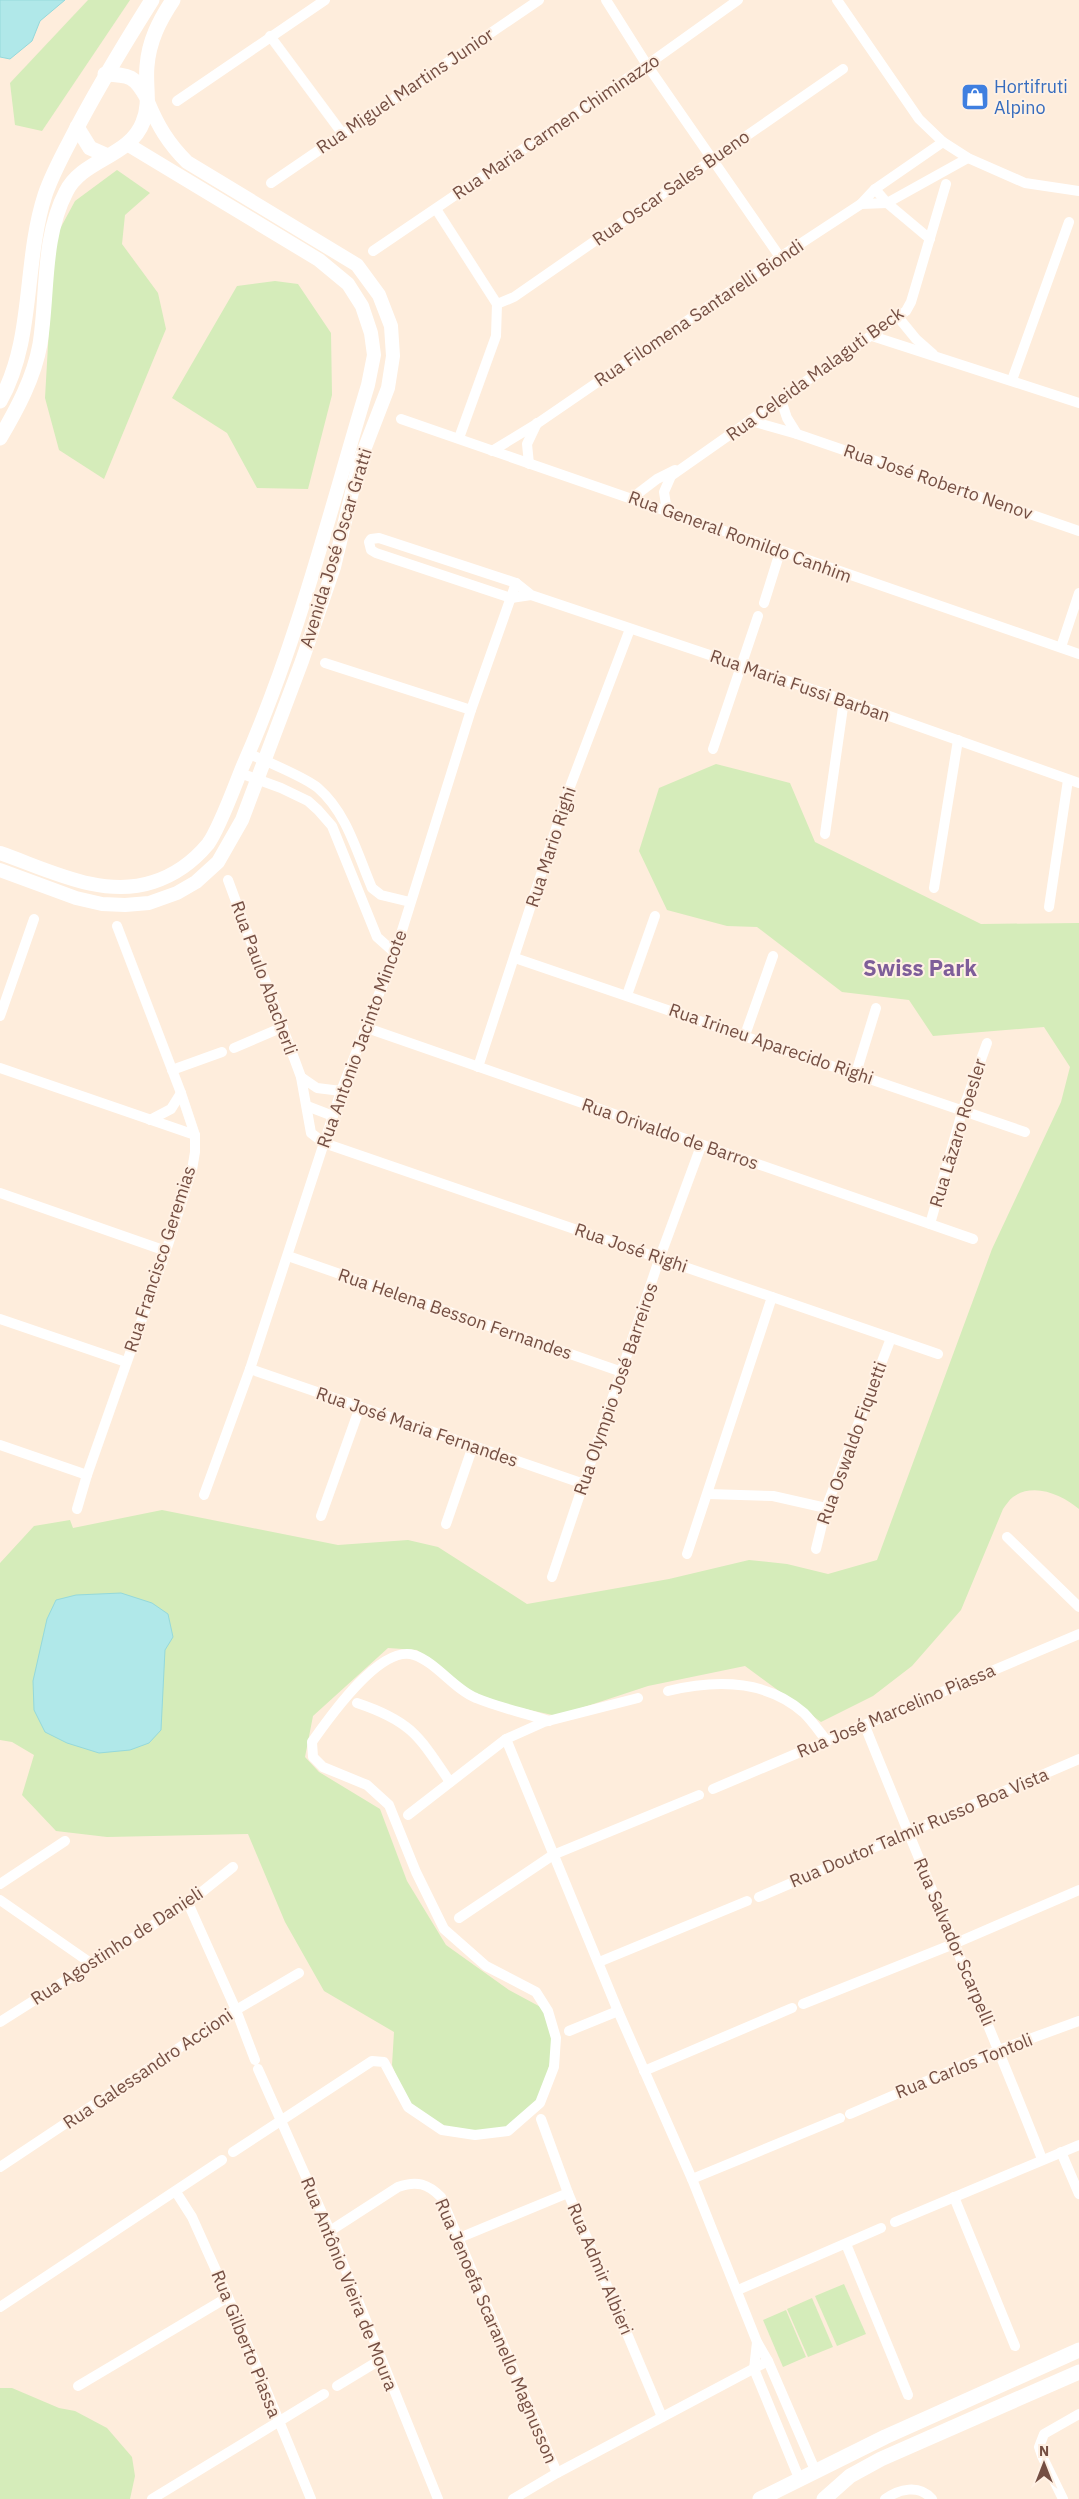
<svg xmlns="http://www.w3.org/2000/svg" width="1079" height="2499" viewBox="0 0 1079 2499" font-family="'IBM Plex Sans',sans-serif">
  <style>
    .green { fill: #d5ecba }
    .water { fill: #b0e8e9; stroke: #95d9db }
    .lines { fill: none; stroke-linecap: round; stroke-linejoin: round }
    .minor { stroke: #fff; stroke-width: 10 }
    .tertiary { stroke: #fff; stroke-width: 14 }
    .secondary { stroke: #fff; stroke-width: 15 }
    .labels { text-anchor: middle; stroke-width: 4; stroke-linejoin: round; paint-order: stroke }
    .shop-label { font-size: 18px; fill: #366cbe; stroke: #fff1e4; text-anchor: start }
    .street-label { font-size: 18px; fill: #754f43; stroke: #fff1e4 }
    .district-label { font-size: 22px; font-weight: bold; fill: #7e5e99; stroke: #fff1e4 }
  </style>
  <rect width="100%" height="100%" fill="#feeddc"/>
  <g class="green">
    <polygon points="88,0 130,0 42,131 15,125 10,83"/>
    <polygon points="117,170 150,193 125,215 122,244 158,293 166,329 104,479 59,450 45,398 54,240 75,201"/>
    <polygon points="275,281 298,284 331,333 332,395 308,489 257,488 227,433 172,398 237,286"/>
    <path d="M716,764L790,783L815,842L981,924L1079,923V1509C1062,1495 1034,1482 1013,1497C1009,1500 1006,1505 1003,1509L961,1610L912,1666L873,1696L821,1722L745,1666L648,1686L557,1716L475,1698L417,1650L388,1648L313,1716L305,1757L319,1772L380,1809L407,1881L446,1945L509,1990L548,2011L556,2038L540,2103L508,2131L442,2130L408,2107L392,2065L394,2032L324,1991L285,1922L248,1834L107,1837L56,1831L22,1795L34,1755L12,1742L0,1740V1563L34,1526L70,1520L73,1528L162,1510L338,1545L408,1540L438,1547L527,1604L669,1579L749,1560L787,1564L828,1574L877,1560L992,1249L1061,1102L1070,1067L1044,1027L933,1036L909,1000L842,992L757,927L727,926L667,910L639,851L659,788Z"/>
    <polygon points="844,2284 866,2334 837,2346 815,2296"/>
    <polygon points="812,2298 833,2347 808,2357 787,2309"/>
    <polygon points="786,2310 806,2357 783,2367 763,2320"/>
    <polygon points="0,2388 12,2388 59,2408 75,2411 107,2428 132,2457 135,2476 130,2499 0,2499"/>
  </g>
  <g class="water">
    <polygon points="0,0 65,0 40,21 32,41 10,59 0,57"/>
    <polygon points="121,1593 152,1603 168,1614 173,1637 165,1650 161,1730 149,1743 130,1750 99,1753 67,1743 45,1732 34,1710 33,1681 47,1619 56,1600 76,1595"/>
  </g>
  <g class="lines">
    <g class="minor">
      <polyline points="606,0 647,65 780,257"/>
      <polyline points="837,0 919,119 943,142 968,158 1025,183 1079,191"/>
      <polyline points="270,36 342,133"/>
      <polyline points="177,101 325,0"/>
      <polyline points="271,183 539,0"/>
      <polyline points="875,189 887,203 930,239"/>
      <polyline points="861,204 887,203 968,158"/>
      <polyline points="436,209 497,304 496,336 459,438"/>
      <polyline points="373,251 647,65 738,0"/>
      <polyline points="497,304 514,297 843,69"/>
      <polyline points="898,317 916,339 933,354"/>
      <polyline points="872,336 1079,403"/>
      <polyline points="1012,380 1069,222"/>
      <polyline points="781,400 787,418 797,434"/>
      <polyline points="401,419 1079,654"/>
      <polyline points="751,421 797,434 1079,531"/>
      <polyline points="492,451 538,423 780,257 861,204 875,189 943,142"/>
      <polyline points="529,464 527,444 537,423"/>
      <polyline points="632,498 657,479 675,470"/>
      <polyline points="667,511 664,492 671,476 906,311 911,302 946,184"/>
      <polyline points="531,595 511,598 376,553 371,550 369,542 371,539 379,538 516,583 531,595 844,700 1079,783"/>
      <polyline points="764,603 780,552"/>
      <polyline points="1061,647 1079,593"/>
      <polyline points="325,663 471,710"/>
      <polyline points="713,749 758,616"/>
      <path d="M249,754C264,760 306,778 318,788C347,813 357,853 372,888L381,895L410,902"/>
      <polyline points="240,773 281,788 308,801 318,810 332,826 377,937 395,953"/>
      <polyline points="825,834 844,700"/>
      <polyline points="228,880 301,1077 311,1133 324,1143 938,1354"/>
      <polyline points="934,888 958,740"/>
      <polyline points="1049,907 1068,780"/>
      <polyline points="515,958 1025,1132"/>
      <polyline points="627,995 655,916"/>
      <polyline points="0,1016 34,919"/>
      <polyline points="367,1028 973,1239"/>
      <polyline points="745,1035 773,956"/>
      <polyline points="234,1048 283,1027"/>
      <polyline points="478,1067 568,792 630,629"/>
      <polyline points="0,1068 195,1135"/>
      <polyline points="172,1070 222,1052"/>
      <polyline points="856,1073 876,1008"/>
      <polyline points="301,1077 317,1088 341,1091"/>
      <polyline points="307,1106 333,1116"/>
      <polyline points="150,1120 171,1109 181,1093"/>
      <polyline points="0,1193 166,1251"/>
      <polyline points="930,1224 962,1112 987,1043"/>
      <polyline points="288,1256 622,1372"/>
      <polyline points="0,1319 126,1362"/>
      <polyline points="250,1369 584,1484"/>
      <polyline points="0,1445 87,1475"/>
      <polyline points="708,1494 773,1496 826,1508"/>
      <polyline points="204,1495 250,1369 341,1091 395,953 471,710 516,583"/>
      <polyline points="77,1509 87,1475 166,1251 192,1170 195,1152 195,1135 181,1093 117,926"/>
      <polyline points="321,1516 360,1407"/>
      <polyline points="446,1524 473,1446"/>
      <polyline points="1007,1537 1079,1607"/>
      <polyline points="816,1549 826,1508 891,1338"/>
      <polyline points="687,1554 772,1297"/>
      <polyline points="552,1577 660,1257 701,1146"/>
      <path d="M668,1691C714,1680 766,1679 804,1713C812,1721 819,1731 826,1740"/>
      <path d="M357,1703C411,1721 419,1736 450,1782"/>
      <path d="M865,1726C923,1871 985,2014 1042,2159"/>
      <polyline points="506,1739 618,2011 692,2179 757,2342 768,2361 815,2470"/>
      <polyline points="713,1789 1079,1634"/>
      <polyline points="408,1815 506,1739 544,1722 638,1698"/>
      <polyline points="0,1884 65,1841"/>
      <polyline points="759,1897 1079,1759"/>
      <polyline points="0,1900 92,1964"/>
      <polyline points="188,1903 236,2010 255,2060"/>
      <polyline points="459,1918 553,1855 699,1795"/>
      <polyline points="599,1962 747,1901"/>
      <polyline points="803,2004 956,1943 1079,1890"/>
      <polyline points="0,2022 188,1903 233,1867"/>
      <polyline points="569,2031 618,2011"/>
      <polyline points="258,2069 330,2231 438,2499"/>
      <polyline points="644,2071 792,2008"/>
      <polyline points="850,2114 999,2050 1079,2021"/>
      <polyline points="541,2119 568,2193 662,2417"/>
      <path d="M233,2152L372,2061L384,2062L408,2107L442,2130L475,2135L508,2131L540,2103L554,2067L556,2038L548,2011L536,1992L486,1966L444,1929L416,1872L389,1805L367,1785L323,1767L313,1757L312,1742C329,1718 380,1644 414,1655C436,1662 455,1690 476,1698C500,1708 525,1713 549,1721"/>
      <polyline points="1061,2152 1079,2194"/>
      <polyline points="0,2167 236,2010 299,1973"/>
      <polyline points="692,2179 840,2118"/>
      <polyline points="176,2192 192,2217 228,2297 311,2499"/>
      <polyline points="954,2197 1015,2346"/>
      <polyline points="895,2222 1079,2145"/>
      <path d="M330,2231L398,2187C417,2180 428,2184 441,2197L557,2473"/>
      <polyline points="459,2238 568,2193"/>
      <polyline points="846,2244 908,2395"/>
      <polyline points="738,2290 881,2228"/>
      <polyline points="0,2307 222,2160"/>
      <polyline points="757,2342 754,2369 799,2478"/>
      <polyline points="78,2386 228,2297"/>
      <polyline points="337,2386 380,2360"/>
      <polyline points="152,2499 324,2394"/>
      <polyline points="513,2499 557,2473 768,2361"/>
      <path d="M885,2499C899,2489 919,2484 932,2499"/>
      <polyline points="1063,2499 1042,2456 1039,2447 1044,2434 1079,2414"/>
    </g>
    <g class="tertiary">
      <path d="M0,853C47,869 102,899 153,882C175,875 193,862 208,844C219,829 234,788 242,768C297,645 329,514 368,385L374,355L371,333L362,306L348,284L319,260L127,144"/>
      <path d="M0,870L76,898L102,904L125,905L149,903L177,893L196,882L218,862L242,820L302,661L334,567L359,463L388,388L393,356L391,326L379,295L357,265L187,162C168,143 158,126 148,102"/>
    </g>
    <g class="secondary">
      <path d="M105,74C130,75 135,76 147,98"/>
      <polyline points="77,127 90,148 108,156"/>
      <path d="M0,401C35,339 23,263 45,195C51,177 61,158 70,141C95,92 123,46 152,0"/>
      <path d="M0,438C17,409 34,378 40,344C48,294 42,238 66,192C82,159 130,157 143,122C151,103 145,86 147,66C149,41 159,21 173,0"/>
      <polyline points="760,2499 885,2437 1079,2350"/>
      <polyline points="824,2499 850,2476 881,2459 1079,2372"/>
    </g>
  </g>
  <defs>
    <symbol id="shop-square" viewBox="-11 -11 22 22"><rect x="-9" y="-9" width="18" height="18" rx="4" fill="#3f7fe0" stroke="#fff1e4"/><path d="M-5-2.5h2.3a2.7 3.5 0 0 1 5.4 0H5L5.5 6h-11ZM-1.5-2.5h3a1.5 2.3 0 0 0-3 0Z" fill="#fff"/></symbol>
  </defs>
  <g fill-rule="evenodd">
    <use href="#shop-square" x="959" y="81" width="32" height="32"/>
  </g>
  <g class="labels">
    <g class="shop-label">
      <text x="994" y="93">Hortifruti<tspan x="994" dy="21">Alpino</tspan></text>
    </g>
    <g class="street-label">
      <text transform="translate(405 91) rotate(-34)" y="6">Rua Miguel Martins Junior</text>
      <text transform="translate(556 127) rotate(-34)" y="6">Rua Maria Carmen Chiminazzo</text>
      <text transform="translate(671 188) rotate(-35)" y="6">Rua Oscar Sales Bueno</text>
      <text transform="translate(699 313) rotate(-34)" y="6">Rua Filomena Santarelli Biondi</text>
      <text transform="translate(815 374) rotate(-36)" y="6">Rua Celeida Malaguti Beck</text>
      <text transform="translate(938 482) rotate(19)" y="6">Rua José Roberto Nenov</text>
      <text transform="translate(740 537) rotate(20)" y="6">Rua General Romildo Canhim</text>
      <text transform="translate(336 548) rotate(-73)" y="6">Avenida José Oscar Gratti</text>
      <text transform="translate(800 686) rotate(19)" y="6">Rua Maria Fussi Barban</text>
      <text transform="translate(551 847) rotate(-72)" y="6">Rua Mario Righi</text>
      <text transform="translate(264 978) rotate(70)" y="6">Rua Paulo Abacherli</text>
      <text transform="translate(362 1039) rotate(-70)" y="6">Rua Antonio Jacinto Mincote</text>
      <text transform="translate(771 1044) rotate(19)" y="6">Rua Irineu Aparecido Righi</text>
      <text transform="translate(958 1133) rotate(-73)" y="6">Rua Lãzaro Roesler</text>
      <text transform="translate(670 1134) rotate(19)" y="6">Rua Orivaldo de Barros</text>
      <text transform="translate(631 1248) rotate(19)" y="6">Rua José Righi</text>
      <text transform="translate(160 1259) rotate(-72)" y="6">Rua Francisco Geremias</text>
      <text transform="translate(455 1314) rotate(19)" y="6">Rua Helena Besson Fernandes</text>
      <text transform="translate(616 1389) rotate(-71)" y="6">Rua Olympio José Barreiros</text>
      <text transform="translate(417 1427) rotate(19)" y="6">Rua José Maria Fernandes</text>
      <text transform="translate(852 1443) rotate(-70)" y="6">Rua Oswaldo Fiquetti</text>
      <text transform="translate(896 1711) rotate(-23)" y="6">Rua José Marcelino Piassa</text>
      <text transform="translate(919 1828) rotate(-23)" y="6">Rua Doutor Talmir Russo Boa Vista</text>
      <text transform="translate(954 1942) rotate(67)" y="6">Rua Salvador Scarpelli</text>
      <text transform="translate(117 1946) rotate(-33)" y="6">Rua Agostinho de Danieli</text>
      <text transform="translate(964 2066) rotate(-22)" y="6">Rua Carlos Tontoli</text>
      <text transform="translate(148 2069) rotate(-34)" y="6">Rua Galessandro Accioni</text>
      <text transform="translate(600 2269) rotate(67)" y="6">Rua Admir Albieri</text>
      <text transform="translate(349 2284) rotate(68)" y="6">Rua Antônio Vieira de Moura</text>
      <text transform="translate(496 2331) rotate(67)" y="6">Rua Jenoefa Scaranello Magnusson</text>
      <text transform="translate(246 2344) rotate(68)" y="6">Rua Gilberto Piassa</text>
    </g>
    <g class="district-label">
      <text x="920" y="976">Swiss Park</text>
    </g>
  </g>
  <g transform="translate(1044 2464)" stroke="#fff1e4" stroke-width="4" paint-order="stroke">
  <path d="M0-4L9 19L0 12L-9 19Z" fill="#754f43"/>
  <text y="-8" font-size="14" font-weight="bold" text-anchor="middle" fill="#754f43">N</text>
  </g>
</svg>
